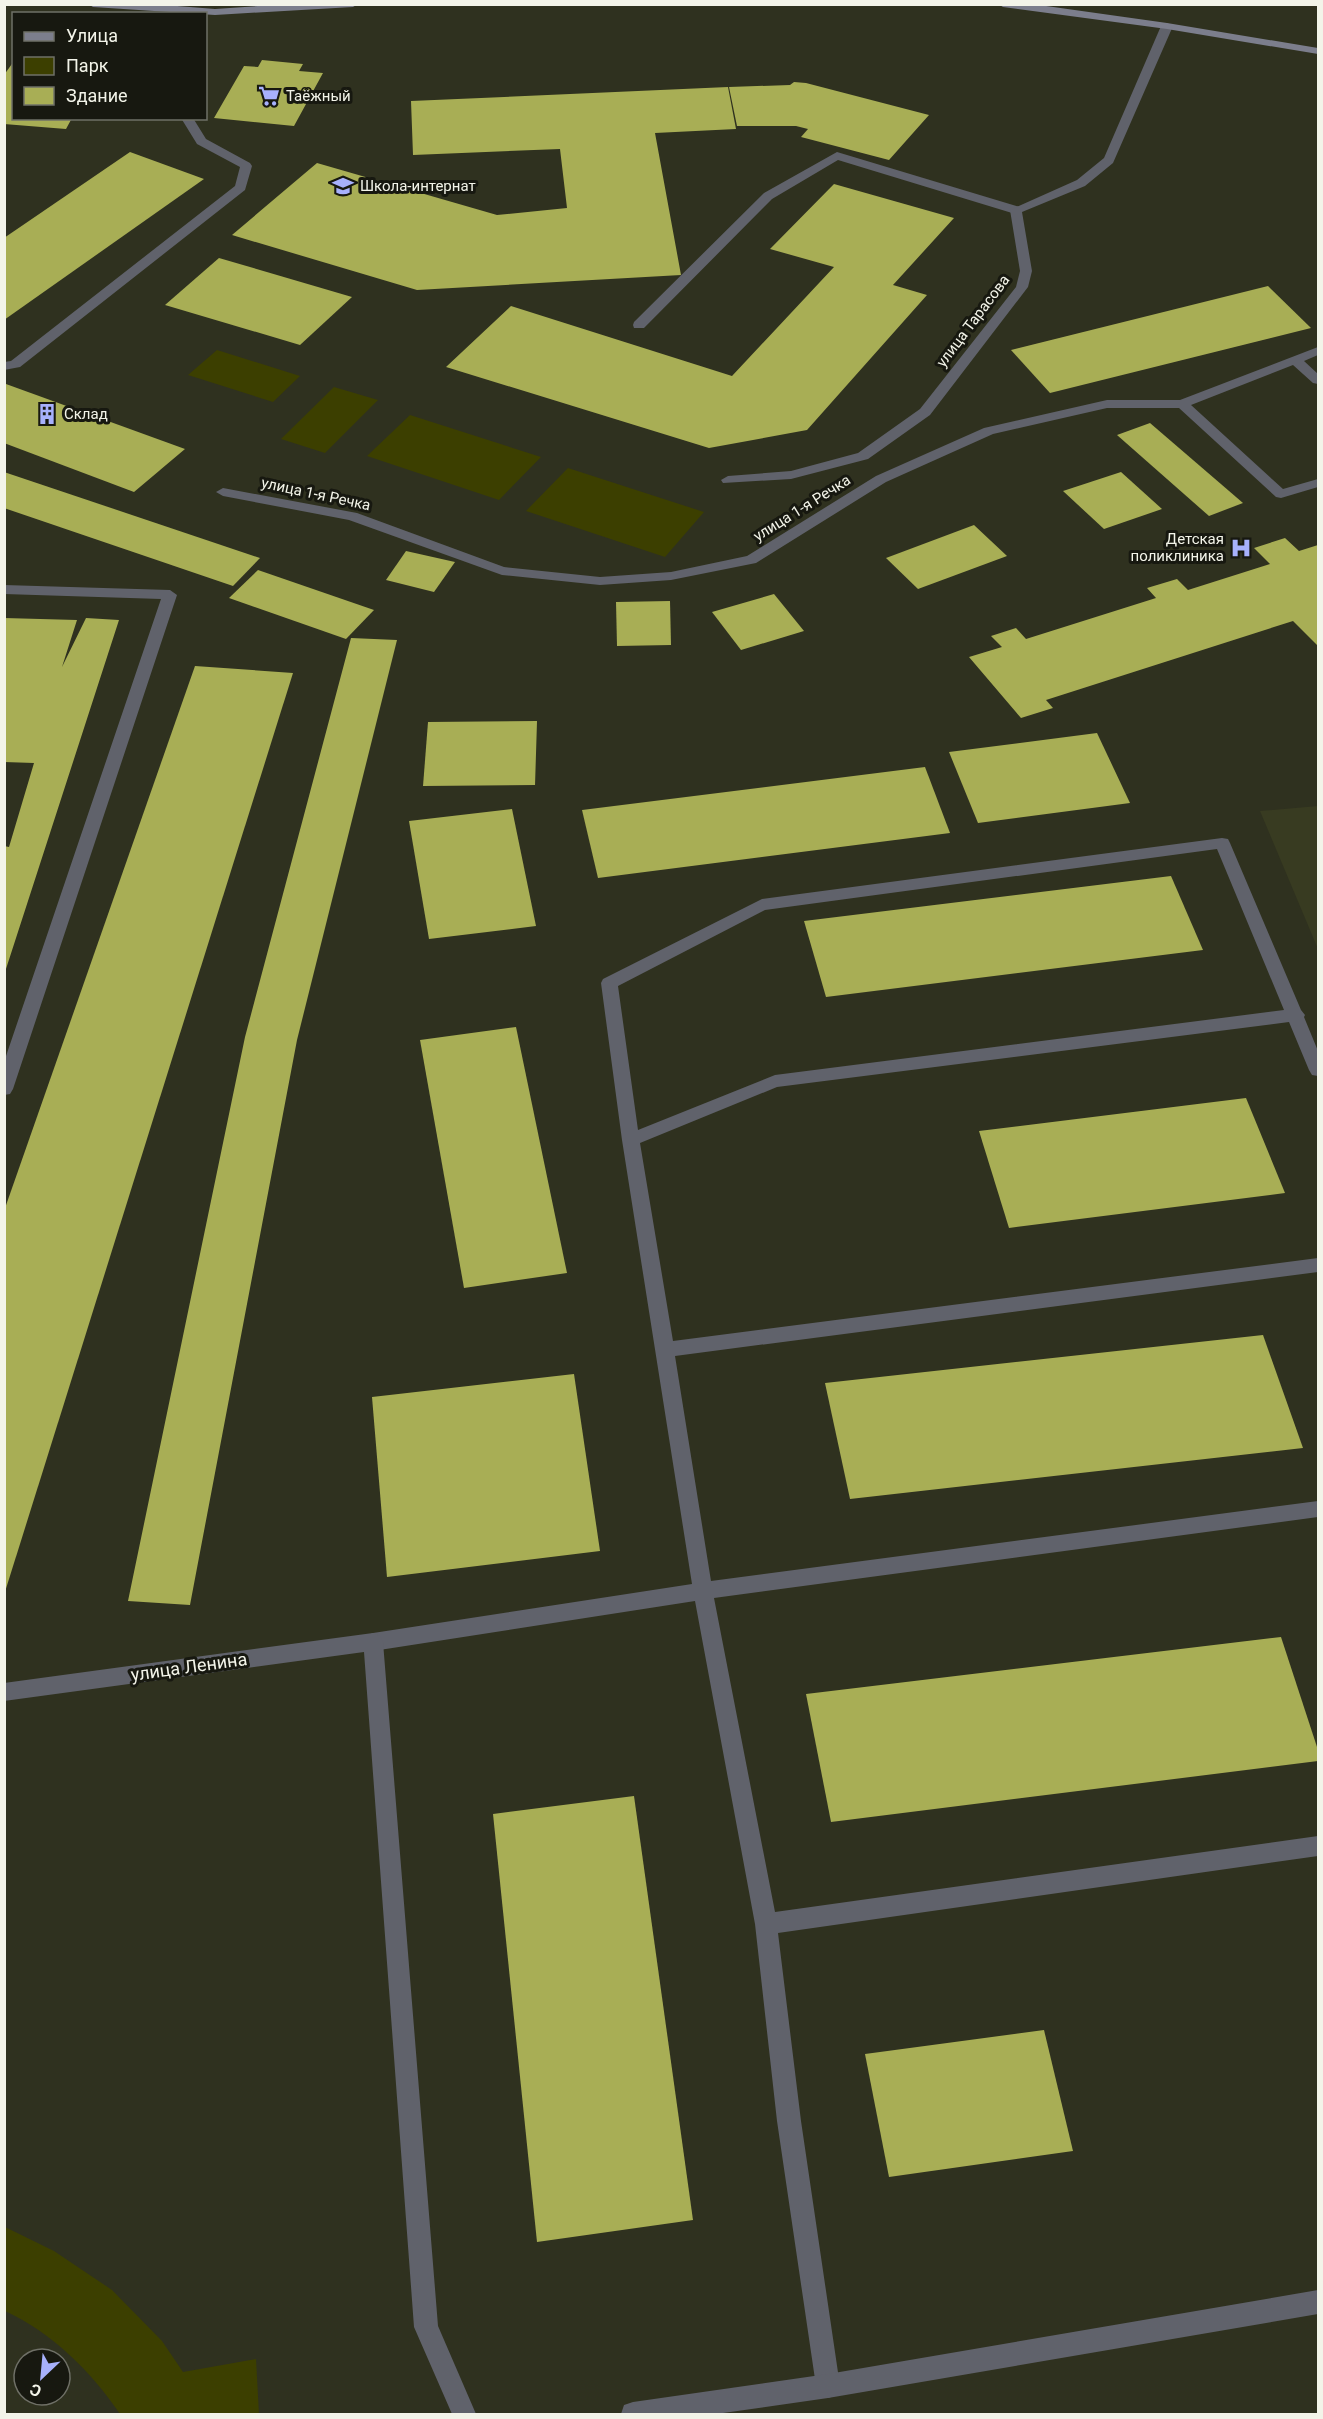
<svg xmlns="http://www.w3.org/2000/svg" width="1323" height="2419" viewBox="0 0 1323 2419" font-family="Roboto,sans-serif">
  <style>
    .built { fill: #383b21 }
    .green { fill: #3c3f00 }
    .building { fill: #a8ae55 }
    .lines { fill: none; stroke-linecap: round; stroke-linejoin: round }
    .lane { fill: #60626b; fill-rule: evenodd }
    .street { fill: #60626b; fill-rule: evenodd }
    .secondary { fill: #7c7e8c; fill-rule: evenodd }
    .labels { text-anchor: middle; stroke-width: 6; stroke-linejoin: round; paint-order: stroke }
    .far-poi-label { font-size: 15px; fill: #f3f4e9; stroke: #171810; text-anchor: start }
    .far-street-label { font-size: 15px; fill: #f3f4e9; stroke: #171810 }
    .street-label { font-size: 18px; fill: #f3f4e9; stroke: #171810 }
  </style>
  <rect width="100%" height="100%" fill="#2f311f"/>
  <polygon class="built" points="1318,806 1318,949 1260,811"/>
  <g class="green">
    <polygon points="217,350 300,376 273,402 188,375"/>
    <polygon points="334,387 378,400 325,453 281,439"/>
    <polygon points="410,415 541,457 499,500 367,456"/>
    <polygon points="568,468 704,512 665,557 526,511"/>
    <path d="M5,2227L54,2251L112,2290L162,2341L183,2372L256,2359L259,2414H120C92,2372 51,2332 5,2311Z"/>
  </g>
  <g class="building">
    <polygon points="262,60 303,64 299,71 323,73 294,126 214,118 244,66 258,67"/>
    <polygon points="14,61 14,118 72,118 66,129 4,124 4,75"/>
    <polygon points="794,82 806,83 929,115 889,160 801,137 808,129 796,126 737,126 729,87 790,85"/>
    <polygon points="728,87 736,129 655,133 681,275 417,290 232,235 317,163 497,215 567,208 560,149 413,155 411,101"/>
    <polygon points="130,152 204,179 4,320 4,238"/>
    <polygon points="834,184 954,218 893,285 927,295 807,430 709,448 446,367 511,306 732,376 834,267 770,249"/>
    <polygon points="219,258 352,297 300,345 165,305"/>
    <polygon points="1268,286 1311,328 1050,393 1011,350"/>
    <polygon points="6,384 185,449 134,492 4,443"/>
    <polygon points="1150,423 1243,503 1209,516 1117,435"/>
    <polygon points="4,472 260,558 233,586 4,508"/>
    <polygon points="1121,472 1162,509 1104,529 1063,491"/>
    <polygon points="974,525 1007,556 918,589 886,558"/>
    <polygon points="1285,538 1299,551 1318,545 1318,646 1293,621 1046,700 1053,708 1021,718 969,657 1002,647 991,636 1016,628 1026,639 1156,598 1147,588 1177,579 1188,590 1270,564 1254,548"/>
    <polygon points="406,551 455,562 434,592 386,580"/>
    <polygon points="258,570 374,610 346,639 229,598"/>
    <polygon points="774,594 804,631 741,650 712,612"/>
    <polygon points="670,601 671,645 617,646 616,602"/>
    <polygon points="4,618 77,620 62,667 86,618 119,620 5,972 4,846 9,847 34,763 4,762"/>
    <polygon points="351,638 397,640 297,1040 190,1605 128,1601 245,1037"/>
    <polygon points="195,666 293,673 4,1595 4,1211"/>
    <polygon points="537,721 535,785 423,786 428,722"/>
    <polygon points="1097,733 1130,803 978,823 949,752"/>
    <polygon points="925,767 950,833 598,878 582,810"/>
    <polygon points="512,809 536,926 429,939 409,821"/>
    <polygon points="1171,876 1203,950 826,997 804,921"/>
    <polygon points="516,1027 567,1273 464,1288 420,1040"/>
    <polygon points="1246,1098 1285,1193 1009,1228 979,1131"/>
    <polygon points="1263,1335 1303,1448 850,1499 825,1383"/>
    <polygon points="574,1374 600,1551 387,1577 372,1397"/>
    <polygon points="1281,1637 1318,1750 1318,1761 831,1822 806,1694"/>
    <polygon points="634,1796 693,2220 537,2242 493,1814"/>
    <polygon points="1044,2030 1073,2151 889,2177 865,2054"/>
  </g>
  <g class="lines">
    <g class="lane">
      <polygon points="181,118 193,118 206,139 250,163 252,166 245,190 20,367 4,370 4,362 11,361 235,186 240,167 197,144"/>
      <polygon points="837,152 1020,207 1022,210 1016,214 1012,213 838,160 772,199 644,328 634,328 633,325 634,322 764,193"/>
      <polygon points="4,585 170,590 177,595 13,1089 10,1094 4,1095 4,1062 161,599 4,594"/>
      <path d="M1222,838L1228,839L1230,843L1301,1010L1305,1015L1304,1017L1318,1051V1076L1312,1075L1309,1070L1289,1022L777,1087L640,1143L673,1341L1318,1258V1272L675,1356L711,1581L1318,1501V1517L714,1598L775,1912L1318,1836V1856L778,1933L801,2121L840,2386L837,2395L828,2398L819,2395L816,2386L777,2121L755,1924L695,1601L373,1651L366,1648L363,1642L366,1636L373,1633L692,1584L622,1140L601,983L603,979L762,899ZM1217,849L1284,1010L775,1075L638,1130L618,986L765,910Z"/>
    </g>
    <g class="street">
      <polygon points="1167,23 1173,26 1113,163 1085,186 1022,212 1032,271 1028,287 930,415 868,459 791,479 723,483 721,480 728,476 791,471 858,453 920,409 1016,287 1020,271 1010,210 1077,180 1104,158 1161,26"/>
      <polygon points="1318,347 1318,355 1304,361 1318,374 1318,384 1313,383 1293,365 1191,405 1283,489 1318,479 1318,487 1281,498 1276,497 1179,408 1107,408 993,434 886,482 756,563 671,580 600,585 502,575 349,520 223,496 216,492 223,488 357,513 504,567 600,577 671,572 747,556 876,476 984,428 1107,400 1180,400"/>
      <polygon points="373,1633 380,1636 383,1642 438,2326 476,2414 452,2414 414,2327 364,1652 4,1701 4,1683"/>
      <polygon points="1318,2290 1318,2314 828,2398 716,2414 621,2414 624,2405 633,2402 828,2374"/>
    </g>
    <g class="secondary">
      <polygon points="88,4 152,4 215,9 287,4 358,4 353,7 215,15 93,7"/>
      <polygon points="998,4 1032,4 1167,23 1318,48 1318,54 1167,29 1003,7"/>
    </g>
  </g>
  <defs>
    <symbol id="supermarket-bare" viewBox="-9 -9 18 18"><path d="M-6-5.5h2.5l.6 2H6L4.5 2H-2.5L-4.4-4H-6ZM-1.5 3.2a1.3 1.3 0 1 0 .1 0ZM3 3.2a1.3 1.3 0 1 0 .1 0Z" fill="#a7b1fc" stroke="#171810" stroke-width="2.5" paint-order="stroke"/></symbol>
    <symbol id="school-bare" viewBox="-9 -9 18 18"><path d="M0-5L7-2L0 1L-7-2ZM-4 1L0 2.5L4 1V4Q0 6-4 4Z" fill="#a7b1fc" stroke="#171810" stroke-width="2.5" paint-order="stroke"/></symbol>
    <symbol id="building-bare" viewBox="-9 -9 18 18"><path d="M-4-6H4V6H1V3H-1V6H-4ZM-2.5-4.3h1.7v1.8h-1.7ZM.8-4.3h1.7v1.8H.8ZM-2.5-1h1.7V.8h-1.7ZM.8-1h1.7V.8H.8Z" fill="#a7b1fc" stroke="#171810" stroke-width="2.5" paint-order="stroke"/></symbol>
    <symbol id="hospital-bare" viewBox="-9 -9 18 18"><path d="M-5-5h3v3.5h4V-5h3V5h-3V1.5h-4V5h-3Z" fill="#a7b1fc" stroke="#171810" stroke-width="2.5" paint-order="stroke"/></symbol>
  </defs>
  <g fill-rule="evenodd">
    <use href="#supermarket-bare" x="254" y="81" width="30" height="30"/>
    <use href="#school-bare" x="328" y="171" width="30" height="30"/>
    <use href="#building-bare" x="32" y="399" width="30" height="30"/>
    <use href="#hospital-bare" x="1226" y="533" width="30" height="30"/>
  </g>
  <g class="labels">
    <g class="far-poi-label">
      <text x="286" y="101">Таёжный</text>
      <text x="360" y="191">Школа-интернат</text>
      <text x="64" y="419">Склад</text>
      <text x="1224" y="544" text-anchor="end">Детская<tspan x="1224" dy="17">поликлиника</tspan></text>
    </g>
    <g class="far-street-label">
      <text transform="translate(973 321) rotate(-53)" y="5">улица Тарасова</text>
      <text transform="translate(316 494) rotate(12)" y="5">улица 1-я Речка</text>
      <text transform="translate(802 508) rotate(-32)" y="5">улица 1-я Речка</text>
    </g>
    <g class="street-label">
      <text transform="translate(189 1667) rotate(-8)" y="6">улица Ленина</text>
    </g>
  </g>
  <rect width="1323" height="2419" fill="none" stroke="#f3f4e9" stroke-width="12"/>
  <rect x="12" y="12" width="195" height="108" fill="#171810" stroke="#6f7067" stroke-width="1.5"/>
  <rect x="24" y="32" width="30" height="9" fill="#7c7e8c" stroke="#6f7067" stroke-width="1.5"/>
  <text x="66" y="42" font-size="18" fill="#f3f4e9">Улица</text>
  <rect x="24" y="57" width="30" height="18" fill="#3c3f00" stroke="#6f7067" stroke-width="1.5"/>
  <text x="66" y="72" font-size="18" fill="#f3f4e9">Парк</text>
  <rect x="24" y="87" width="30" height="18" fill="#a8ae55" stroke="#6f7067" stroke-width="1.5"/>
  <text x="66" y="102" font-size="18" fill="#f3f4e9">Здание</text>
  <g transform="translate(42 2377) rotate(206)"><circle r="28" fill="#171810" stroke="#6f7067" stroke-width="1.5"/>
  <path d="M0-4.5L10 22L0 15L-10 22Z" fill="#a7b1fc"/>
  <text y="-9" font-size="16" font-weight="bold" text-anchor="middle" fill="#f3f4e9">С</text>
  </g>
</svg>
